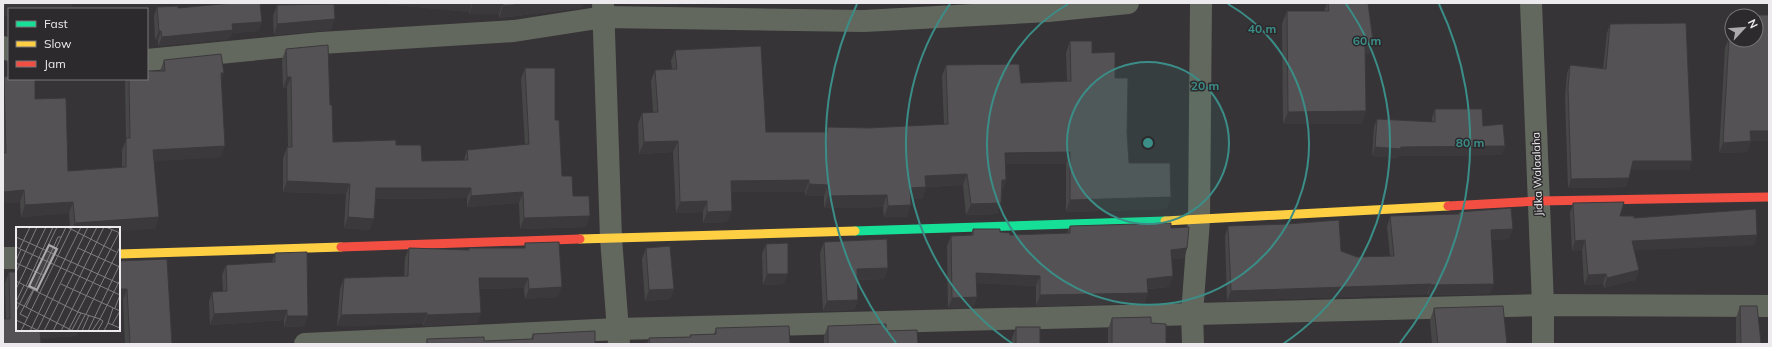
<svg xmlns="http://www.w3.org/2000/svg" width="1772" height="347" viewBox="0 0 1772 347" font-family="Mulish,sans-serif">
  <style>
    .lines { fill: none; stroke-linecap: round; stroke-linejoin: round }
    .street { stroke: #63685e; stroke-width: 22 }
    .fast { stroke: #16e098; stroke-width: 9 }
    .slow { stroke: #ffcf43; stroke-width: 9 }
    .jam { stroke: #f24e42; stroke-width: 9 }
    .wall { fill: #484748 }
    .shaded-wall { fill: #3b393b }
    .building { fill: #545254; stroke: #3b393b }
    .ring { fill: none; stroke: #3b8d87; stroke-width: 2 }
    .labels { text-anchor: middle; stroke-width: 3; stroke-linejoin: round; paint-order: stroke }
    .street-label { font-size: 11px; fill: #eceaed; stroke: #2c2a2d }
    .inset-road { fill: none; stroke: #7f7d80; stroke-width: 1 }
    .view { fill: #acaaad; fill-opacity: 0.15; stroke: #acaaad; stroke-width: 2 }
    .inset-edge { fill: none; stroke: #eceaed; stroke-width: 2 }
    .centre { fill: #3b8d87; stroke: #2c2a2d; stroke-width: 2 }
    .ring-label { font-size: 12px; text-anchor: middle; font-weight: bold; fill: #3b8d87; stroke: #2c2a2d; stroke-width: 3; stroke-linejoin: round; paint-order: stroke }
  </style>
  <rect width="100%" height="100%" fill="#363437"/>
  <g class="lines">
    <g class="street">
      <polyline points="603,3 611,238 619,344"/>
      <polyline points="1531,3 1543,305 1543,344"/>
      <polyline points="3,47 9,50"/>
      <polyline points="147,60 321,43 514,31 604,17 864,21 1048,11 1128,3"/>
      <polyline points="3,258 17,258"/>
      <polyline points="305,344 618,329 1543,305 1769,306"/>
      <polyline points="1193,344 1192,314 1199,220 1201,3"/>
    </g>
    <polyline class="fast" points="855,231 1165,221"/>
    <g class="slow">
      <polyline points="1165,221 1448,206"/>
      <polyline points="580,239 855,231"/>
      <polyline points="119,254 341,247"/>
    </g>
    <g class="jam">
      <polyline points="1448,206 1538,201 1769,197"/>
      <polyline points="341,247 580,239"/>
    </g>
  </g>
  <g class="wall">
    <polygon points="374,3 584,3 582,8 499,18 499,14 469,14 469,12"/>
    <polygon points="1327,3 1368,3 1373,41 1369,54 1365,54 1366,111 1361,124 1283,124 1282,24 1287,11 1324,11"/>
    <polygon points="277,5 331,30 274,35 273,16"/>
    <polygon points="157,7 178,8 262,22 258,31 232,33 229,39 158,46 158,40 155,40 154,16"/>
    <polygon points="1738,12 1753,15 1769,15 1769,141 1751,141 1747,152 1719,153 1725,48 1729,38 1732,38 1732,40 1756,40 1756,16 1736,16"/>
    <polygon points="1610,24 1689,170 1631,170 1626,187 1568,188 1565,97 1567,74 1570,65 1603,68 1607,33"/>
    <polygon points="1070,41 1092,53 1115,78 1127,132 1129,163 1167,209 1066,212 1066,164 1005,164 1006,180 1002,191 997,214 966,215 963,185 926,187 922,199 911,199 907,217 884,217 883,207 824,208 824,196 805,196 805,192 731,192 727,222 703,223 703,212 676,213 673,152 639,154 638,124 642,113 653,112 651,81 655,70 672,69 671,61 675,50 766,132 825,132 827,127 868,128 944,125 942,76 946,65 1021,83 1067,81 1066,53"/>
    <polygon points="286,49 330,105 333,142 396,145 422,161 464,160 467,150 525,145 521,79 525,68 555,120 562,176 573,196 586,227 520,229 519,203 467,207 467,198 376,199 370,230 344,228 346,194 283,192 283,158 287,147 288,147 287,87 283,88 282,59"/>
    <polygon points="164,60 224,73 221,80 221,157 154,161 155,229 70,228 69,213 21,217 20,202 3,203 3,78 4,77 35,99 68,171 122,167 122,150 126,140 125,83 126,79 147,79 160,71"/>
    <polygon points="1435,109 1483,126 1505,146 1501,155 1398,156 1397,158 1372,156 1374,127 1377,119 1432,122 1432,118"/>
    <polygon points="1573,203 1620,216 1634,218 1757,235 1754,245 1634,250 1639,270 1635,280 1604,288 1603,284 1584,285 1582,250 1572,251 1570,213"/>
    <polygon points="1459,212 1509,239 1491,240 1490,294 1428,295 1427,294 1227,301 1225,236 1228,226 1341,251 1357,257 1390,256 1387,227 1390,216 1458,214"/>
    <polygon points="1070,226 1171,228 1187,248 1184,258 1172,259 1169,287 1148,289 1148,293 1144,303 1036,306 1036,286 976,283 977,297 973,307 948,308 947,246 951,236 971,235 973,229 1000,232 1010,235 1067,233"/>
    <polygon points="824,242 888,268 884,279 857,280 858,300 854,310 823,311 820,253"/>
    <polygon points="525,243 558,297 525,299 524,288 480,289 478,323 423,326 423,324 337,326 340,289 344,278 404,276 405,258 409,248 468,250 469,248 524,248"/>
    <polygon points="766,244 784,284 763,285 762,254"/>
    <polygon points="646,248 674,289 670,299 645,301 642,259"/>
    <polygon points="275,253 305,326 284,327 284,320 210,325 209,302 212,292 223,291 222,275 226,265 272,262"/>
    <polygon points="119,261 172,344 125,344 123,300 119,300"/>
    <polygon points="9,272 17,272 17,330 78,330 76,336 40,338 41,344 3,344 3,319 6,319 5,283"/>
    <polygon points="1740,306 1761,343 1769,344 1736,344 1736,318"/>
    <polygon points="1434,308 1507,344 1432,344 1430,320"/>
    <polygon points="1112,318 1151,323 1166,343 1191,344 1108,344 1108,329"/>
    <polygon points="828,326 886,331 918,344 824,344 824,336"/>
    <polygon points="1016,327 1040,344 1012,344 1012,338"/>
    <polygon points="716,328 790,344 647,344 649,338 690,337 690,335 714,334"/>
    <polygon points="533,334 595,344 426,344 427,339 484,341 531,339"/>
  </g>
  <g class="shaded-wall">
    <polygon points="5,3 73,3 71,9 9,9 9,16 3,16 3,7"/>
    <polygon points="336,3 361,3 361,5 335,5"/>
    <polygon points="374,3 472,3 469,12"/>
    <polygon points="473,3 503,3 499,14 469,14"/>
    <polygon points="532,3 584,3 582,8 499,18 503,6"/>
    <polygon points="630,3 678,3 677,6 630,5"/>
    <polygon points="335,19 331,30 274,35 277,24"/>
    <polygon points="262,22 258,31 232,33 229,39 158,46 162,37 232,24"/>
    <polygon points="159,31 161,31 158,40 155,40"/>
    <polygon points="1373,41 1369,54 1361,55 1365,43"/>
    <polygon points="221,73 224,73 219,84"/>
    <polygon points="287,77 291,77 287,87 283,88"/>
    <polygon points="1366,111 1361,124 1283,124 1288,112"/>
    <polygon points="1750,131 1769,131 1769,141 1746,141"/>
    <polygon points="678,141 673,152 639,154 644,142"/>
    <polygon points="1751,141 1747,152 1719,153 1723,143"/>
    <polygon points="225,146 221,157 149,162 153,150"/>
    <polygon points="1505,146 1501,155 1398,156 1397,158 1372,156 1375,147"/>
    <polygon points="1070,152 1066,164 1001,164 1005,153"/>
    <polygon points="1633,161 1692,161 1689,170 1630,170"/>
    <polygon points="967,174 963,185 921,187 925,176"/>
    <polygon points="1629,178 1626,187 1568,188 1571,179"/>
    <polygon points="809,180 805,192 727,192 731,181"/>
    <polygon points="1002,180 1006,180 1001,192"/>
    <polygon points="287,181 350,184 346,194 283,192"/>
    <polygon points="809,184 828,185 824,196 805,196"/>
    <polygon points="926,187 922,199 906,199 910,188"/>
    <polygon points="376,188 471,188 467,198 372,199"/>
    <polygon points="24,190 20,202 3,203 3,192"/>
    <polygon points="523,192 519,203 467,207 471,196"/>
    <polygon points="887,195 883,207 824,208 828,196"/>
    <polygon points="1171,197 1167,209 1066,212 1070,200"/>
    <polygon points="707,201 703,212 676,213 680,202"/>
    <polygon points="73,202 69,213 21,217 25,205"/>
    <polygon points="1001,203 997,214 966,215 971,204"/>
    <polygon points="911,205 907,217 884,217 888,206"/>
    <polygon points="732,211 727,222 703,223 707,212"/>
    <polygon points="590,216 586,227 520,229 524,218"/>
    <polygon points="159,217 155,229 119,231 119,228 73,228 75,223"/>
    <polygon points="348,217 374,219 370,230 344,228"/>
    <polygon points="1513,229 1509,239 1487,240 1491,230"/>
    <polygon points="1757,235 1754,245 1628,251 1632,241"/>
    <polygon points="1585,240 1582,250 1572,251 1575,241"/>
    <polygon points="1187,248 1184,258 1167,260 1171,250"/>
    <polygon points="888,268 884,279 853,280 857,269"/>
    <polygon points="1639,270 1635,280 1604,288 1607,278"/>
    <polygon points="976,273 1040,276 1036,286 972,283"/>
    <polygon points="767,274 788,274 784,284 763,285"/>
    <polygon points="1606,274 1603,284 1584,285 1588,275"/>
    <polygon points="1173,276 1169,287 1143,289 1147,279"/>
    <polygon points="479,278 528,278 524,288 475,289"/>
    <polygon points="1431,284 1427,294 1227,301 1231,291"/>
    <polygon points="1494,284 1490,294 1428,295 1431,285"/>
    <polygon points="562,287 558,297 525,299 529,289"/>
    <polygon points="119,289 127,289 123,300 119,300"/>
    <polygon points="674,289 670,299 645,301 649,290"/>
    <polygon points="1148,293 1144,303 1036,306 1040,295"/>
    <polygon points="977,297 973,307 948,308 952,298"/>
    <polygon points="858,300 854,310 823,311 827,301"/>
    <polygon points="287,310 284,320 210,325 214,314"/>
    <polygon points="427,313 423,324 337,326 341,315"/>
    <polygon points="481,313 478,323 423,326 427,315"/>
    <polygon points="287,316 308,316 305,326 284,327"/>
    <polygon points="40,330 78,330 76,336 39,338"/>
  </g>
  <g class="building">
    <polygon points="3,3 10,3 5,3 5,7 3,7"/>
    <polygon points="233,3 260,3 262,22 232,24 233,30 162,37 161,31 159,31 157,7 178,6 178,8"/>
    <polygon points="473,3 532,3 503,6 503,3"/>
    <polygon points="1328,3 1368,3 1373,41 1365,43 1366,111 1288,112 1287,11 1329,11"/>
    <polygon points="334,4 335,19 277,24 277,5"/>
    <polygon points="1738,12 1753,15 1769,15 1769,131 1750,131 1751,141 1723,143 1729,38 1732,38 1732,40 1756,40 1756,16 1737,16"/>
    <polygon points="1686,23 1692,161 1633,161 1629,178 1571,179 1568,88 1570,65 1606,69 1610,24"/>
    <polygon points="1070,41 1092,41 1092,53 1115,52 1115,78 1128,78 1127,132 1129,163 1170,163 1171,197 1070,200 1070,152 1005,153 1006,180 1002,180 1001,203 971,204 967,174 925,176 926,187 910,188 911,205 888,206 887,195 828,196 828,185 809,184 809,180 731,181 732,211 707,212 707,201 680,202 678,141 644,142 642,113 658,112 655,70 677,69 675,50 761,46 766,132 827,132 827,127 868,128 948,124 946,65 1019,64 1021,83 1071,81"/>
    <polygon points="328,45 330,105 332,105 333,142 396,140 396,145 421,145 422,161 468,160 467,150 529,144 525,68 555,68 555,120 559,120 562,176 572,176 573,196 589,196 590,216 524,218 523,192 471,196 471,188 376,188 374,219 348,217 350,184 287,181 287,147 292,147 291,77 287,77 286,49"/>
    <polygon points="221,54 224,73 221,73 225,146 153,150 159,217 75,223 73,202 25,205 24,190 3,192 3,153 6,153 4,77 9,76 9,79 35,79 35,99 66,98 68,171 126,167 126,138 130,138 129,79 147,79 147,71 165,71 164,60"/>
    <polygon points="1435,109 1482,109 1483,126 1503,124 1505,146 1401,147 1400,149 1375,147 1377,119 1435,122"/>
    <polygon points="1624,202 1620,216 1634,216 1634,218 1756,209 1757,235 1632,241 1639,270 1607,278 1606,274 1588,275 1585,240 1575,241 1573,203"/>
    <polygon points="1511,208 1513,229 1491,230 1494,284 1431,285 1431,284 1231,291 1228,226 1287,224 1339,220 1341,251 1357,257 1394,256 1390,216 1459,214 1459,212"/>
    <polygon points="1171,223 1171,228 1189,227 1187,248 1171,250 1173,276 1147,279 1148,293 1040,295 1040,276 976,273 977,297 952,298 951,236 973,235 973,229 1000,229 1000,232 1010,233 1010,235 1070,233 1070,226"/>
    <polygon points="887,239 888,268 857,269 858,300 827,301 824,242"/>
    <polygon points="559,242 562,287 529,289 528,278 479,278 481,313 427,315 427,313 341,315 344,278 408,276 409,248 469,250 469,248 525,248 525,243"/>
    <polygon points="788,243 788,274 767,274 766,244"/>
    <polygon points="670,246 674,289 649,290 646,248"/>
    <polygon points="307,252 308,316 287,316 287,310 214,314 212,292 227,291 226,265 275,262 275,253"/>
    <polygon points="167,259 172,344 130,344 127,289 119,289 119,261"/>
    <polygon points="9,272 17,272 17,330 42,330 40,330 41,344 3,344 3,319 10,319"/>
    <polygon points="1503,306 1507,344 1438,344 1434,308"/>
    <polygon points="1740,306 1757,306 1761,343 1769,343 1769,344 1741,344"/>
    <polygon points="1151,317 1151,323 1166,324 1166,343 1191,344 1112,344 1112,318"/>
    <polygon points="886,324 886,331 917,330 918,344 828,344 828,326"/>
    <polygon points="789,326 790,344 650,344 649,338 691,337 690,335 716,334 716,328"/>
    <rect x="1016" y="327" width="24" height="17"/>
    <polygon points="595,331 595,344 427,344 427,339 484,337 484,341 533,339 533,334"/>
  </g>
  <circle cx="1148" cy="143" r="81" fill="#3b8d87" fill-opacity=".12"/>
  <g class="ring">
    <circle cx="1148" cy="143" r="81"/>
    <path d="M1228 4A161 161 0 1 1 1068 4"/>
    <path d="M1013 344A242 242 0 0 1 950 4M1346 4A242 242 0 0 1 1283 344"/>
    <path d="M896 343A322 322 0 0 1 857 4M1439 4A322 322 0 0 1 1400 343"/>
  </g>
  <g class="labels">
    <g class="street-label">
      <text transform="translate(1537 174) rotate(-92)" y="4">Jidka Walaalaha</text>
    </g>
  </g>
  <g transform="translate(16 227)">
    <rect width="104" height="104" fill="#363437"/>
    <path class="inset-road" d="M51,0L100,25M90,0L104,6M0,10L104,57M0,20L104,68M4,21L14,0M62,21L104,40M30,23L41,0M49,32L65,0M0,34L5,22M0,36L27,48M0,45L21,0M0,54L62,85L84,92L104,53M45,57L104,84M10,59L37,0M13,61L26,31M0,62L30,0M20,64L50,0M0,75L57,104M0,75L8,58M10,80L42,10H45M99,81L104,68M0,84L12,60M70,87L104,20M12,91L4,87L17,63M0,93L21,103M92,96L97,81M96,98L104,84M56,103L65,86M5,104L56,0M14,104L49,32M21,104L72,0M28,104L81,0M37,104L88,0M45,104L96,3M52,104L103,6M61,104L69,88M66,104L73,88M72,104L104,37M76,104L84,92L87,94L82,103M88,104L92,96L104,101"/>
    <path class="view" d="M33,18L41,22L21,63L13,59Z"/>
    <rect width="104" height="104" class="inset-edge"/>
  </g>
  <circle cx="1148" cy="143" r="6" class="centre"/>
  <g class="ring-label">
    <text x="1262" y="33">40 m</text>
    <text x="1367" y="45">60 m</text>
    <text x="1205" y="90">20 m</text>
    <text x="1470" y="147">80 m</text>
  </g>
  <rect width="1772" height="347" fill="none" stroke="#eceaed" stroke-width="8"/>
  <rect x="8" y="8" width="140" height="72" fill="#2c2a2d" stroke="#79777a"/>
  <rect x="16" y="21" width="20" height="6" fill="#16e098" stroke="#79777a"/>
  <text x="44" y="28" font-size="12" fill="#eceaed">Fast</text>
  <rect x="16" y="41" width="20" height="6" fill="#ffcf43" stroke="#79777a"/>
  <text x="44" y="48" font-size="12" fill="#eceaed">Slow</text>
  <rect x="16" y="61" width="20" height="6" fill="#f24e42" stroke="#79777a"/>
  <text x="44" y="68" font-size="12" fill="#eceaed">Jam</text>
  <g transform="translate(1744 28) rotate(64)"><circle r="19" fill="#2c2a2d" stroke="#79777a"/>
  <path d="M0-3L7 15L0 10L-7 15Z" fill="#acaaad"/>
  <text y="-6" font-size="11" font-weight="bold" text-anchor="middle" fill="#eceaed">N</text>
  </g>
</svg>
